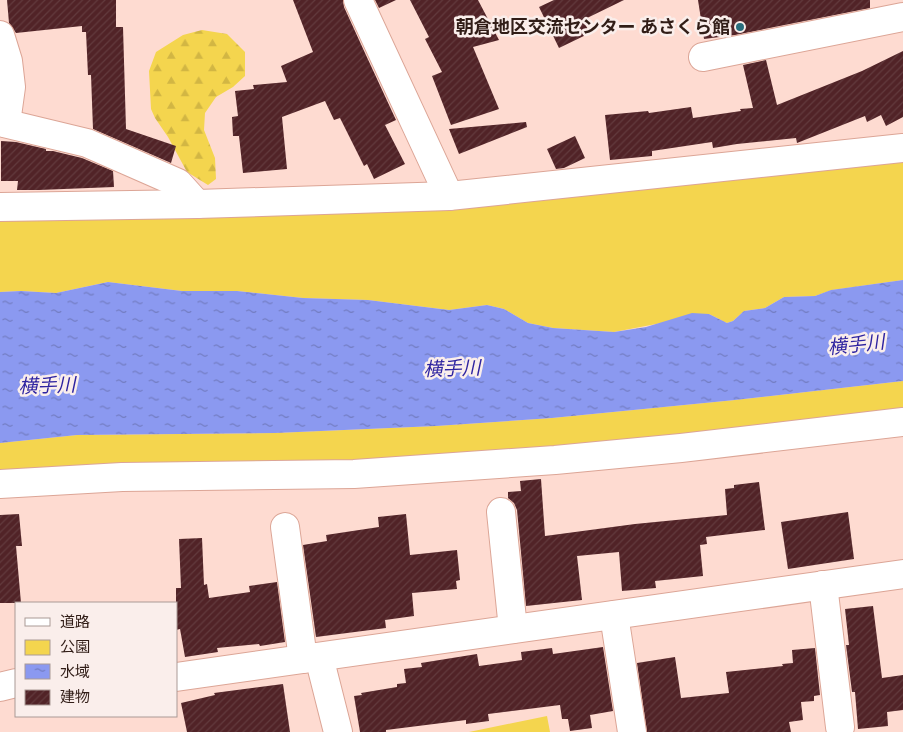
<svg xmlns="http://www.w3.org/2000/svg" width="903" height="732" viewBox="0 0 903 732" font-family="'Playfair Display','Noto Sans JP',serif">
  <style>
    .green { fill: #f4d54e }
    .forest { fill: url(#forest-firs) }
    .water { fill: url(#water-ripples) }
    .building { fill: url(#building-hatch) }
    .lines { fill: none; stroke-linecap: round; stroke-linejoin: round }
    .minor-casing { stroke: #dca596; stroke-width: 30 }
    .minor { stroke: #fff; stroke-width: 28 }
    .poi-dot { fill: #296e7e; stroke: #faeeeb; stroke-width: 2 }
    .labels { text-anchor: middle; stroke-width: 5; stroke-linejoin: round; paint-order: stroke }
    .poi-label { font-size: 18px; font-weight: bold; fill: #311d17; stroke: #faeeeb; text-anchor: end }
    .water-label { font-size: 19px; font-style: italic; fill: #2e23a0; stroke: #faeeeb }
  </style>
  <defs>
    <pattern id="forest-firs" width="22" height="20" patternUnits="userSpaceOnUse" patternTransform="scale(1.25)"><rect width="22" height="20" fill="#f4d54e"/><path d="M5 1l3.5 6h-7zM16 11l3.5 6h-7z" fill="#d2b643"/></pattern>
    <pattern id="water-ripples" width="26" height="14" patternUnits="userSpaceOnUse" patternTransform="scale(1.25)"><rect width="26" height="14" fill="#8b99f0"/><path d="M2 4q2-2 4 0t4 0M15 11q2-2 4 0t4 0" fill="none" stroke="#727cc1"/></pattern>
    <pattern id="building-hatch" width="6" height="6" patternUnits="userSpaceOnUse" patternTransform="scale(1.25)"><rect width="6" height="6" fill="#512327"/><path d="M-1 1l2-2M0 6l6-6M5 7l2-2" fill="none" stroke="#623a3d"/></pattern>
  </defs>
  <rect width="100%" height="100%" fill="#fedbd1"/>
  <g class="green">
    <polygon points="903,148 903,280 832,290 815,296 784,297 765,308 744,311 733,321 727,323 709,314 614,332 553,328 528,323 504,309 487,305 449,310 368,300 303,298 237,291 182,291 108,282 56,293 21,291 0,292 0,207 197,204"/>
    <polygon points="903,381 903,422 681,448 0,484 0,443 77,435 275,433 436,426 552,418 735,400"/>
    <polygon points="547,716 550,732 469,732"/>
  </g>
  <polygon class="forest" points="202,30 227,34 245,52 245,76 233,87 216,97 205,113 204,130 215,158 216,179 208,185 187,172 168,137 155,118 151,109 149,71 156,52 183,35"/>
  <polygon class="water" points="903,280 903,381 735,400 552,418 436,426 275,433 77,435 0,443 0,292 21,291 56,293 108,282 182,291 237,291 303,298 368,300 449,310 487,305 504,309 528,323 553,328 614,332 646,327 692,313 709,314 727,323 733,321 744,311 765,308 784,297 815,296 831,290"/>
  <g class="building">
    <polygon points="7,0 116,0 116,27 123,27 126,129 176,146 171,163 93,129 91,75 88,75 86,32 82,32 82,26 16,33 9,23"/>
    <polygon points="293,0 343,0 344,7 365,53 396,120 385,125 405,164 374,179 367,164 364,166 340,118 334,120 325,101 282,117 287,169 243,173 239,136 233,136 232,117 238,116 235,91 254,89 253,85 287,82 281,66 313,52"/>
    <polygon points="375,0 396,0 379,8"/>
    <polygon points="410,0 478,0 499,40 473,47 499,109 451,125 432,76 442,72 425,39 429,37"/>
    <polygon points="554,0 624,0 583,20 590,33 559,48 539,7"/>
    <polygon points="698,0 870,0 870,8 735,35 704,39"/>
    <polygon points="903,51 903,117 886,126 881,115 867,122 865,116 797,143 796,138 737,144 713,148 712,142 652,151 652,156 610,160 605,115 648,111 649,113 691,107 693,118 741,111 740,109 753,108 743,65 766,60 777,105 862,71"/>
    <polygon points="526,122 527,127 459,154 449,129"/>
    <polygon points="575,136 585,158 564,168 556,169 547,149"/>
    <polygon points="1,141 16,142 46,149 46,151 53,151 82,158 113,171 114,187 39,190 17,190 18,181 1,181"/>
    <polygon points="541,479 545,536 635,524 727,515 725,489 734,488 734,485 759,482 765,530 706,537 707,544 700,545 703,576 655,581 656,588 622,591 619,552 577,556 582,600 526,606 517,510 514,503 508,498 508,492 521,491 520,481"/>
    <polygon points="848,512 854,559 788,569 781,522"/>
    <polygon points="19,514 22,546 16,546 21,603 0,603 0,515"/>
    <polygon points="406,514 410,555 457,550 460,580 456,581 457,589 412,593 414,616 385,620 386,628 316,637 303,545 327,541 326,535 379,527 378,517"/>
    <polygon points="202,538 204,585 207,584 209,598 250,592 249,586 277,582 285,642 260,646 259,644 217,648 218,652 185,657 180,629 176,630 176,588 181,588 179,539"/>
    <polygon points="873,606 882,678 903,675 903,710 887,712 888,726 858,729 855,692 852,692 846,645 849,645 845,609"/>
    <polygon points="603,647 613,711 590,715 592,728 570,731 568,719 562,719 560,705 488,714 489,721 466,724 466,720 386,730 386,732 360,732 354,696 362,695 361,693 397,687 397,684 406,683 404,669 422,667 421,663 477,654 479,666 522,660 521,652 552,648 553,654"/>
    <polygon points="815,648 820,695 814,696 814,701 801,702 803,720 789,722 791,732 647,732 637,663 675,657 681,698 729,693 726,672 783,666 782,664 793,663 792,650"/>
    <polygon points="283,684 290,732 187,732 181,703 215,695 214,693"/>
  </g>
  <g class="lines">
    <defs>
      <g id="minor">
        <polyline points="358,0 449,196"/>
        <polyline points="0,35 8,61 11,87 6,123"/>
        <polyline points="703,57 903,17"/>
        <polyline points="0,122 87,143 178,183 197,204"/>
        <polyline points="0,207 197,204 449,196 903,148"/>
        <polyline points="0,484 122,477 354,474 555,460 681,448 903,422"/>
        <polyline points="501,512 513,629"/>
        <polyline points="285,527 303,659"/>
        <polyline points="823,585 840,727"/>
        <polyline points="614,615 632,732"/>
        <polyline points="319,657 338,732"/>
        <polyline points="176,677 903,574"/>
        <polyline points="0,687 16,683"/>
      </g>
    </defs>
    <use href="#minor" class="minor-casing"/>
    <use href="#minor" class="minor"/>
  </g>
  <circle class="poi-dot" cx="740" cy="27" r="5"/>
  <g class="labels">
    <g class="poi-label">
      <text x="730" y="33">朝倉地区交流センター あさくら館</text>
    </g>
    <g class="water-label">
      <text transform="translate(856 344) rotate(-6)" y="7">横手川</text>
      <text transform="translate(452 368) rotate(-2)" y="7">横手川</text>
      <text transform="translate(47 385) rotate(-2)" y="7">横手川</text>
    </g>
  </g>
  <rect x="15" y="602" width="162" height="115" fill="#faeeeb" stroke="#aa9a96"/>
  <rect x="25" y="618" width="25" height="8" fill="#ffffff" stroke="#aa9a96"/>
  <text x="60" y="627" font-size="15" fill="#311d17">道路</text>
  <rect x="25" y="640" width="25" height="15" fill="#f4d54e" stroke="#aa9a96"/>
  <text x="60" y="652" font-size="15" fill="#311d17">公園</text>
  <rect x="25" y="664" width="25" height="15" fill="url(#water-ripples)" stroke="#aa9a96"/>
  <text x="60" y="677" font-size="15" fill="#311d17">水域</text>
  <rect x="25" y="690" width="25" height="15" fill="url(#building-hatch)" stroke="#aa9a96"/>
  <text x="60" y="702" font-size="15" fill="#311d17">建物</text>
</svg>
